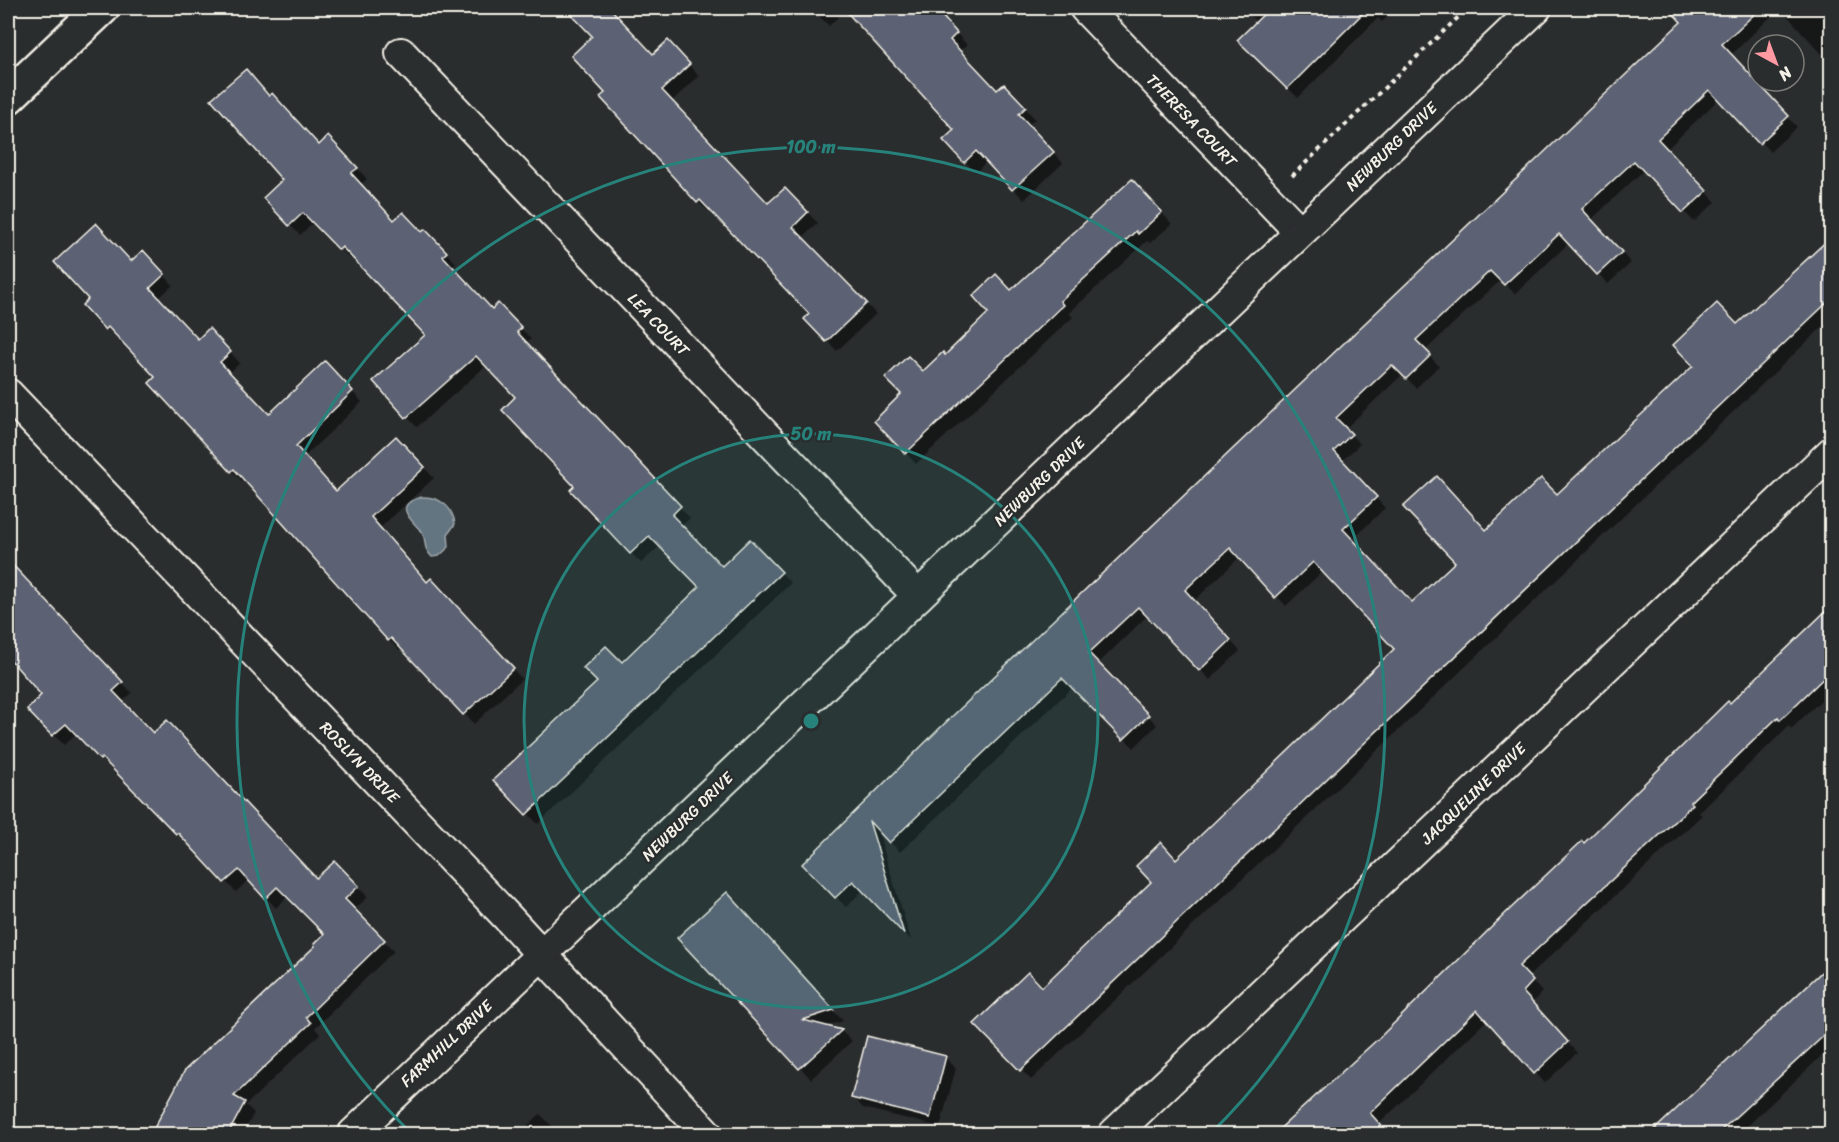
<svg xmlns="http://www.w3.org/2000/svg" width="1839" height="1142" viewBox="0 0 1839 1142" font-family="Sriracha,sans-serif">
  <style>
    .water { fill: #647481; stroke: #9ea6aa; stroke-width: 1.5 }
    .shadow { fill: #0007 }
    .building { fill: #5c6273; stroke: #f4f1e8; stroke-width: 1.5 }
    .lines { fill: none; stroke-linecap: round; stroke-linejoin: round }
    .street-casing { stroke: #f4f1e8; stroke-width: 34 }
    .secondary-casing { stroke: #f4f1e8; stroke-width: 38 }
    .path { stroke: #f4f1e8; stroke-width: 4; stroke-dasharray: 4.5 4.5; stroke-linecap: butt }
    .street { stroke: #2a2d2e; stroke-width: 30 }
    .secondary { stroke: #2a2d2e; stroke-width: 33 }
    .ring { fill: none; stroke: #26827a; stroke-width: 3 }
    .labels { text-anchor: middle; stroke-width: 5; stroke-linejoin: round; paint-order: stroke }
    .street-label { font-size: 16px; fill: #f4f1e8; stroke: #2a2d2e }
    .centre { fill: #26827a; stroke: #2a2d2e; stroke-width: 3 }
    .ring-label { font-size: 18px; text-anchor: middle; font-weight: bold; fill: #26827a; stroke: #2a2d2e; stroke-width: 5; stroke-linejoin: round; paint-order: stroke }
  </style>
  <rect width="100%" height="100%" fill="#2a2d2e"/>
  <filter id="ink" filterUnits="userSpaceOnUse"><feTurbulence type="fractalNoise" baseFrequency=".0167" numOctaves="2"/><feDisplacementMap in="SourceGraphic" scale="12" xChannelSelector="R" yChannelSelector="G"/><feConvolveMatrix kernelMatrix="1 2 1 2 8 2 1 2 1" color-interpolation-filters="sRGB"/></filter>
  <g filter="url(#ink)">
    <path class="water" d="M422,497C439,496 453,507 455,524L448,534L449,547L439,556L432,557C421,546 428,540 421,531C413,521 390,505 422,497Z"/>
    <g class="shadow">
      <polygon points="567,8 608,8 653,56 678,53 699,76 672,101 769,205 785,190 818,223 802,238 876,314 837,351 806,319 811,314 711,210 709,212 698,202 603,97 608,93 594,36"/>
      <polygon points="811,8 922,8 929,15 945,20 967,45 959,51 997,92 1015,96 1035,119 1028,125 1063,163 1024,200 987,161 976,172 965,162 956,130 878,44 844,11 829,26"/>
      <polygon points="1243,8 1306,9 1397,8 1382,22 1378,18 1298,98 1239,40 1257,22"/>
      <polygon points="1698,8 1832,8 1832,65 1780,8 1731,55 1797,127 1770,152 1719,99 1667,149 1716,202 1694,222 1644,170 1591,220 1631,263 1608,284 1569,243 1515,294 1501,280 1453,324 1425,351 1439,366 1416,388 1403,374 1345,429 1360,444 1342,461 1385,508 1352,540 1412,604 1486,531 1558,496 1832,237 1832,318 1031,1080 976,1024 1042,989 1396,649 1323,571 1286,606 1240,557 1194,601 1240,651 1210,680 1148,615 1098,664 1157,725 1134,748 1073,687 900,852 877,828 911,940 863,890 846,907 804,864"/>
      <polygon points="270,97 319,147 339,148 367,179 360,185 395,222 422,234 425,231 456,263 452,267 492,311 498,305 531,339 526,343 690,518 681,526 722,568 750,541 791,583 538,824 495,780 701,587 660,546 641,563 631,553 576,487 517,398 487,365 417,427 407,417 427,335 353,256 350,259 314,222 300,235 290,225"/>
      <polygon points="1142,191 1172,224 1150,243 1147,241 1069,313 1073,317 916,464 906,453 923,373 945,357 1011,292"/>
      <polygon points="152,262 173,285 159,298 198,341 219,340 240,363 229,373 269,416 325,363 362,402 304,457 337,493 406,448 434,478 380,528 428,583 441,590 522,679 474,724 402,647 399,650 389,640 245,479 242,481 232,471 151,383 157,377 84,305 131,263"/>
      <polygon points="8,560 132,693 122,702 154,735 317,880 335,863 368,897 354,910 394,951 315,1028 320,1034 246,1105 254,1113 243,1134 153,1134 186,1071 317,946 326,934 288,896 276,908 249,879 236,892 77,733 64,745 29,710 44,695 8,658"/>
      <polygon points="1832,607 1832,690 1791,729 1789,726 1699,813 1702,815 1528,977 1542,992 1532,1003 1577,1053 1545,1083 1487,1020 1379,1124 1388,1134 1276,1134 1381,1038"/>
      <polygon points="737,905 843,1021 824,1027 841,1031 852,1041 811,1079 680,938"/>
      <polygon points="1832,964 1832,1046 1739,1134 1653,1134"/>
      <polygon points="945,1057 956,1068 940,1127 863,1108 853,1097"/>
      <polygon points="540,1114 560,1134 519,1134"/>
    </g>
    <g class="building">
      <polygon points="565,8 610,8 653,54 668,40 690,64 662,90 768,203 785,188 808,212 793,227 867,303 826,342 804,319 809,314 700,200 697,203 600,97 605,93 571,56 592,36"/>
      <polygon points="843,8 935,8 957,33 950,40 997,90 1004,84 1026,107 1019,114 1054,152 1012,190 976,151 964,163 943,140 954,130"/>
      <polygon points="1270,8 1368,8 1287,89 1237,40"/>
      <polygon points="1668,8 1761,8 1722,44 1789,116 1759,144 1709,90 1658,139 1707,191 1683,213 1634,161 1582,209 1622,252 1597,275 1559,234 1504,285 1490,271 1464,295 1416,340 1431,355 1406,379 1392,365 1336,418 1352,434 1334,451 1377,497 1343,529 1412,602 1455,562 1403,507 1437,476 1486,530 1541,478 1557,494 1693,366 1673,345 1717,303 1737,324 1832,236 1832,298 1020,1071 974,1024 1028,972 1042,987 1151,882 1136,866 1161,842 1176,859 1394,649 1313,562 1275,598 1230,548 1185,590 1231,640 1199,671 1138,607 1089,653 1149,715 1123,740 1062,678 889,843 869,821 904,934 853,881 835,898 802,864 941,727 1681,22"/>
      <polygon points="246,69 269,96 272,93 319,145 328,136 358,168 351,173 394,220 403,212 422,232 425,229 447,252 443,256 492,309 498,303 522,328 517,332 681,506 672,515 722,566 750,539 782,572 526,815 493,780 597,682 583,668 606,646 622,662 699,587 649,536 630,554 570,490 574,486 502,410 515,397 476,356 406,418 373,381 425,335 342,247 339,250 303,213 289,226 263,198 282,180 211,99"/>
      <polygon points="1132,179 1162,212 1138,234 1136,231 1060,301 1063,305 905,454 874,421 901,394 885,378 908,356 923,371 943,352 945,355 988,313 973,296 996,274 1011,290"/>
      <polygon points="96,223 131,261 143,250 165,274 150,288 198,339 209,328 231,352 220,362 269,414 325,361 353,391 296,446 336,491 396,436 425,467 371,517 427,582 431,578 514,668 463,715 391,638 388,641 234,469 231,472 149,383 155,377 108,327 105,330 82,305 88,299 54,262"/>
      <polygon points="8,560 123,682 113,691 153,733 167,720 316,878 335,861 359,886 345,899 385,940 306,1017 311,1023 234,1096 245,1102 228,1134 151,1134 185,1070 315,946 314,944 324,934 277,887 265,899 239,870 224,883 178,833 176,834 102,758 100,760 66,724 52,736 27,710 41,695 8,657"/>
      <polygon points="1832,605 1832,670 1780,720 1778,717 1690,802 1693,804 1519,966 1533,981 1523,992 1568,1042 1534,1074 1477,1010 1370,1113 1389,1134 1274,1134 1380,1037 1508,911 1582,841 1584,843 1728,701 1730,703"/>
      <polygon points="727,892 834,1010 803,1020 842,1030 799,1069 677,938"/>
      <polygon points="1832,962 1832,1028 1816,1043 1717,1134 1650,1134"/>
      <polygon points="867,1036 946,1056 930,1118 851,1098"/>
    </g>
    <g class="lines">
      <defs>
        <g id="street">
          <polyline points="1085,8 1300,232"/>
          <polyline points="401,53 918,596"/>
          <polyline points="8,394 510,920 707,1134"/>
          <polyline points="353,1134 1536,8"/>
          <polyline points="1114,1134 1832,452"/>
        </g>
        <polyline id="secondary" points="8,97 102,8"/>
      </defs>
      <use href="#street" class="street-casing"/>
      <use href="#secondary" class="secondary-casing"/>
      <polyline class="path" points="1292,176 1468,8"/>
      <use href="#street" class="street"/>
      <use href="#secondary" class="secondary"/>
    </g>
  </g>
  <circle cx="811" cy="721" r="287" fill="#26827a" fill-opacity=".12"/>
  <g class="ring">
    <circle cx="811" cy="721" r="287"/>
    <path d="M412 1134A574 574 0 1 1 1210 1134"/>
  </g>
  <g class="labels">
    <g class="street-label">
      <text transform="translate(1192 120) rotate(46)" y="6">THERESA COURT</text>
      <text transform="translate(1391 146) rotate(-44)" y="6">NEWBURG DRIVE</text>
      <text transform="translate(659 324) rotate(46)" y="6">LEA COURT</text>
      <text transform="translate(1039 481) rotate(-44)" y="6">NEWBURG DRIVE</text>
      <text transform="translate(360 762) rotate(46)" y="6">ROSLYN DRIVE</text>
      <text transform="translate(1473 793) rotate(-44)" y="6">JACQUELINE DRIVE</text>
      <text transform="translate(687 816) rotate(-44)" y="6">NEWBURG DRIVE</text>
      <text transform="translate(446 1043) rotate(-43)" y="6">FARMHILL DRIVE</text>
    </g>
  </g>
  <circle cx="811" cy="721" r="9" class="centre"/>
  <g class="ring-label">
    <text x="811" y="153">100 m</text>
    <text x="811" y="440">50 m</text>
  </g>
  <rect width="1839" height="1142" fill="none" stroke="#2a2d2e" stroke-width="30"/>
  <rect x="15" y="15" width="1809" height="1112" fill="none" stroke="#f4f1e8" stroke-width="2" filter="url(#ink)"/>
  <g transform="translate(1776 63) rotate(139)"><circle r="28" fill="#2a2d2e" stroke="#7b7b78" stroke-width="1.5"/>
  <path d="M0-4.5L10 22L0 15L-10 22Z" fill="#ff9aa2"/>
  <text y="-9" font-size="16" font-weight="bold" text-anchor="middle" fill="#f4f1e8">N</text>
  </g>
</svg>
